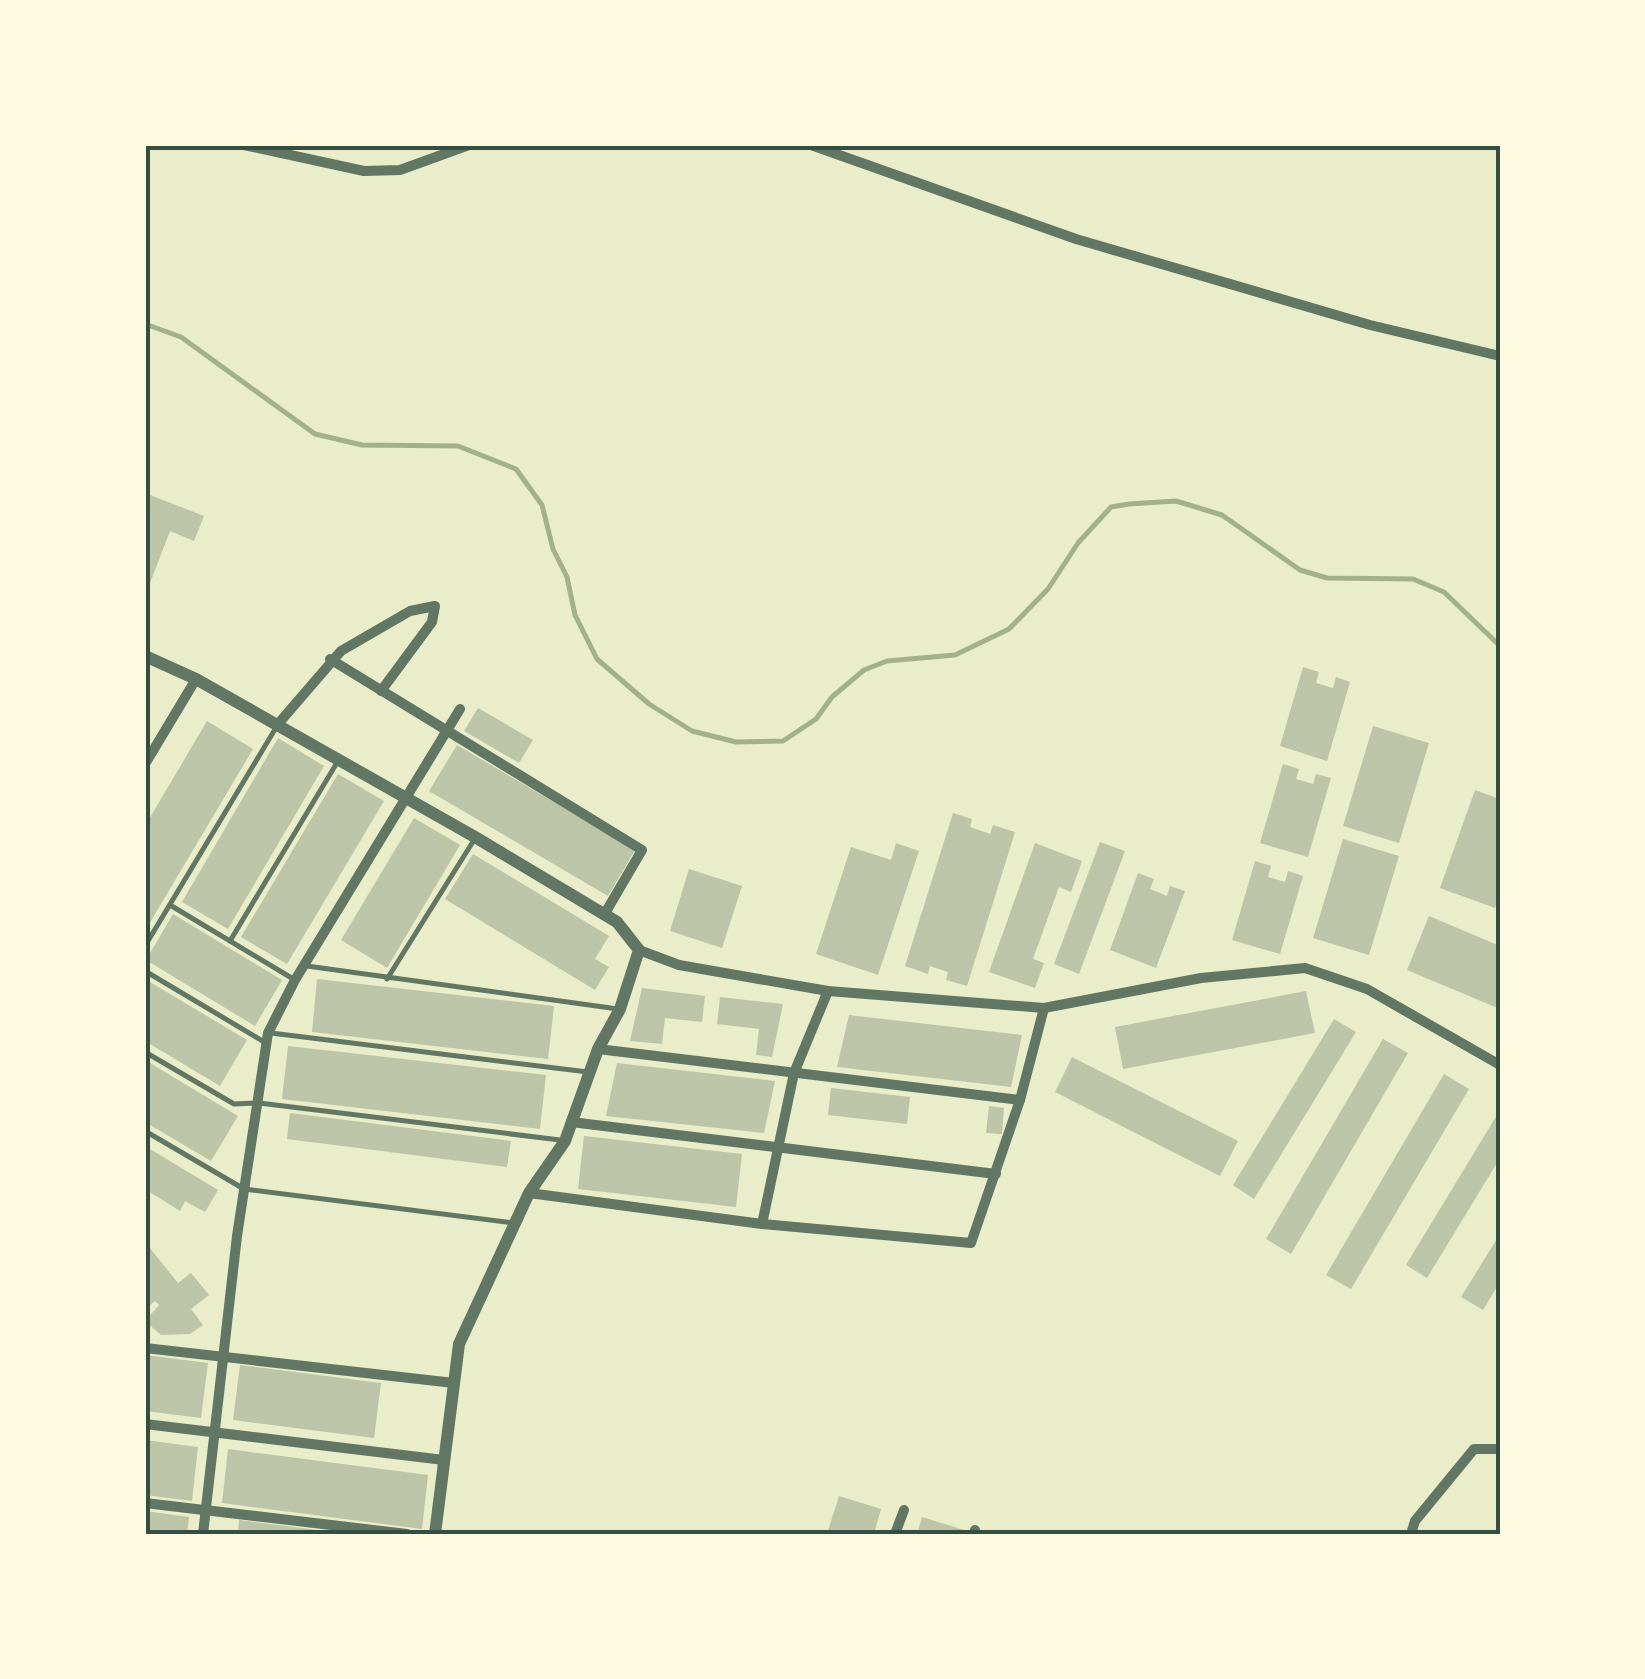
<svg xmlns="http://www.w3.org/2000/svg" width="1645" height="1679" viewBox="0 0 1645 1679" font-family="Lato,sans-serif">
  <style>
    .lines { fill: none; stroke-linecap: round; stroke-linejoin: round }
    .stream { stroke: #a3b18a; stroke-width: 5 }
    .building { fill: #bcc5a7 }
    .service { stroke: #617663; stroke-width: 5 }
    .minor { stroke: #617663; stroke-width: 10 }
    .tertiary { stroke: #617663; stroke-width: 12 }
    .neatline { fill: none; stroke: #344e41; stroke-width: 4 }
  </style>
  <rect width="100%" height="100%" fill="#e9edc9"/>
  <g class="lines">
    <polyline class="stream" points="145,324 181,337 315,434 362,445 458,446 516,469 542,505 553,549 567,577 575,615 597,659 649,704 692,731 736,742 783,741 816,719 832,697 864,670 887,661 955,655 1009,629 1048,589 1078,543 1111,507 1129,504 1176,501 1222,515 1300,570 1327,578 1413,579 1444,592 1500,646"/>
  </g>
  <g class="building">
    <polygon points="145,493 204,516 194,541 170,531 145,596"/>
    <polygon points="1303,667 1319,672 1316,683 1333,688 1336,677 1350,682 1327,761 1280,746"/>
    <polygon points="478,708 533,740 519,763 464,731"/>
    <polygon points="207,721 253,749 145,931 145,826"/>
    <polygon points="1373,726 1429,743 1399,843 1343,826"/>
    <polygon points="278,738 324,766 228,929 182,902"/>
    <polygon points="457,745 635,850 608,896 429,791"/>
    <polygon points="1283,764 1299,769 1296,779 1313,784 1316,774 1331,778 1308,857 1260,843"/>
    <polygon points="338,774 384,801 287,964 241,937"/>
    <polygon points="1475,790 1500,799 1500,894 1495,908 1440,888"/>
    <polygon points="953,813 972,819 970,827 990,834 993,825 1015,832 967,986 946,980 948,972 930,966 928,974 905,966"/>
    <polygon points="414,818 460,845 387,968 341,940"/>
    <polygon points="1343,839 1399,856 1369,955 1313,938"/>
    <polygon points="1100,842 1125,851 1079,974 1054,964"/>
    <polygon points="896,843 919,851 878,975 816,954 851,847 891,860"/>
    <polygon points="1035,843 1082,861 1071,892 1059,887 1033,959 1044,963 1035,988 989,972"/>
    <polygon points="473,854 609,936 595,959 609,967 595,990 445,899"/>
    <polygon points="1255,861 1271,866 1268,877 1285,882 1288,871 1303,876 1280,954 1232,940"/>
    <polygon points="689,869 742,886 722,948 670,931"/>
    <polygon points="1138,873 1154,879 1150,889 1167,896 1170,886 1185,891 1156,968 1110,950"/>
    <polygon points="173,914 282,980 255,1026 146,960"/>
    <polygon points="1429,916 1500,946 1500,1009 1407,970"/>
    <polygon points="145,979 247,1040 220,1086 145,1041"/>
    <polygon points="317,979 554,1006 548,1059 312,1032"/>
    <polygon points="642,988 705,996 702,1022 665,1018 662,1044 630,1041"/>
    <polygon points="1306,991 1315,1033 1123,1069 1115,1027"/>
    <polygon points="720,997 783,1004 772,1057 756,1055 759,1029 717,1024"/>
    <polygon points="849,1015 1022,1035 1011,1087 837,1067"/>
    <polygon points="1334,1019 1356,1032 1254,1199 1233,1185"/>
    <polygon points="1383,1039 1408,1053 1291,1254 1266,1239"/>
    <polygon points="288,1046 546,1075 540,1129 282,1099"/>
    <polygon points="1072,1057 1238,1141 1220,1176 1055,1092"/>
    <polygon points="145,1060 238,1116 211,1161 145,1122"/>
    <polygon points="617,1063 775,1081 764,1133 606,1116"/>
    <polygon points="1444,1074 1469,1089 1351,1289 1326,1275"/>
    <polygon points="831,1088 910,1097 907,1124 828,1115"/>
    <polygon points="989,1106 1004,1108 1002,1134 986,1133"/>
    <polygon points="1500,1110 1500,1158 1427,1278 1406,1265"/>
    <polygon points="290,1113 511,1141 507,1167 287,1139"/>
    <polygon points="584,1136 742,1154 736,1207 578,1189"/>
    <polygon points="145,1146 218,1190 205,1212 185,1201 180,1211 145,1189"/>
    <polygon points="1500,1234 1500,1282 1483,1310 1461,1297"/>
    <polygon points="145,1242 178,1283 191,1273 209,1295 191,1309 203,1325 190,1334 161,1335 145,1321 159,1305 155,1301 145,1309"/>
    <polygon points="145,1355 208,1363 201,1418 145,1411"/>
    <polygon points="240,1365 381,1383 374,1438 233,1420"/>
    <polygon points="145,1440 198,1447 192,1501 145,1495"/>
    <polygon points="228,1449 428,1475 422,1529 222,1503"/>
    <polygon points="839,1496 881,1509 874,1534 827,1534"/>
    <polygon points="145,1511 189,1517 187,1534 145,1534"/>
    <polygon points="922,1517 964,1530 963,1534 917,1534"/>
    <polygon points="239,1520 333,1532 333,1534 238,1534"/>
  </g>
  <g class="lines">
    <g class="service">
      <polyline points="170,905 295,980"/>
      <polyline points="230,941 338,761"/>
      <polyline points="145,946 277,726"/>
      <polyline points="307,966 618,1009"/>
      <polyline points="145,971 266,1043"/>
      <polyline points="387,979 474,840"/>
      <polyline points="271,1033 588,1072"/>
      <polyline points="145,1052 234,1104 259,1103 560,1140"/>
      <polyline points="145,1131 244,1189 514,1223"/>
    </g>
    <g class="minor">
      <polyline points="244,145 364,171 400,170 469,145"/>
      <polyline points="811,145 1076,239 1370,325 1500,356"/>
      <polyline points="330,659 642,850 604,915"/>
      <polyline points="278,724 341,651 410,611 435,606 432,622 381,691"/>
      <polyline points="145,764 196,679"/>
      <polyline points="639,950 679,965 828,991 1044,1008 1201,978 1305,968 1367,989 1500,1065"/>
      <polyline points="598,1049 1020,1100"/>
      <polyline points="571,1122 996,1174"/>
      <polyline points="529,1193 762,1224 971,1243 1020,1100 1044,1008"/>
      <polyline points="762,1224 794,1073 828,991"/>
      <polyline points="145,1348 454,1383"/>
      <polyline points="145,1424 444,1460"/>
      <polyline points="145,1503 407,1534"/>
      <polyline points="203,1534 237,1236 268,1033 295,980 460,709"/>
      <polyline points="895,1534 904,1510"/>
      <polyline points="974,1534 975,1530"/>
      <polyline points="1411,1534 1415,1521 1474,1449 1500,1449"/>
    </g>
    <polyline class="tertiary" points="145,656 196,679 475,837 617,922 639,950 620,1009 598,1049 565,1141 529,1193 459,1344 435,1534"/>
  </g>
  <rect width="1645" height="1679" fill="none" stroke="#fefae0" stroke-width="295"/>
  <rect x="148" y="148" width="1350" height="1384" class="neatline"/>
</svg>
